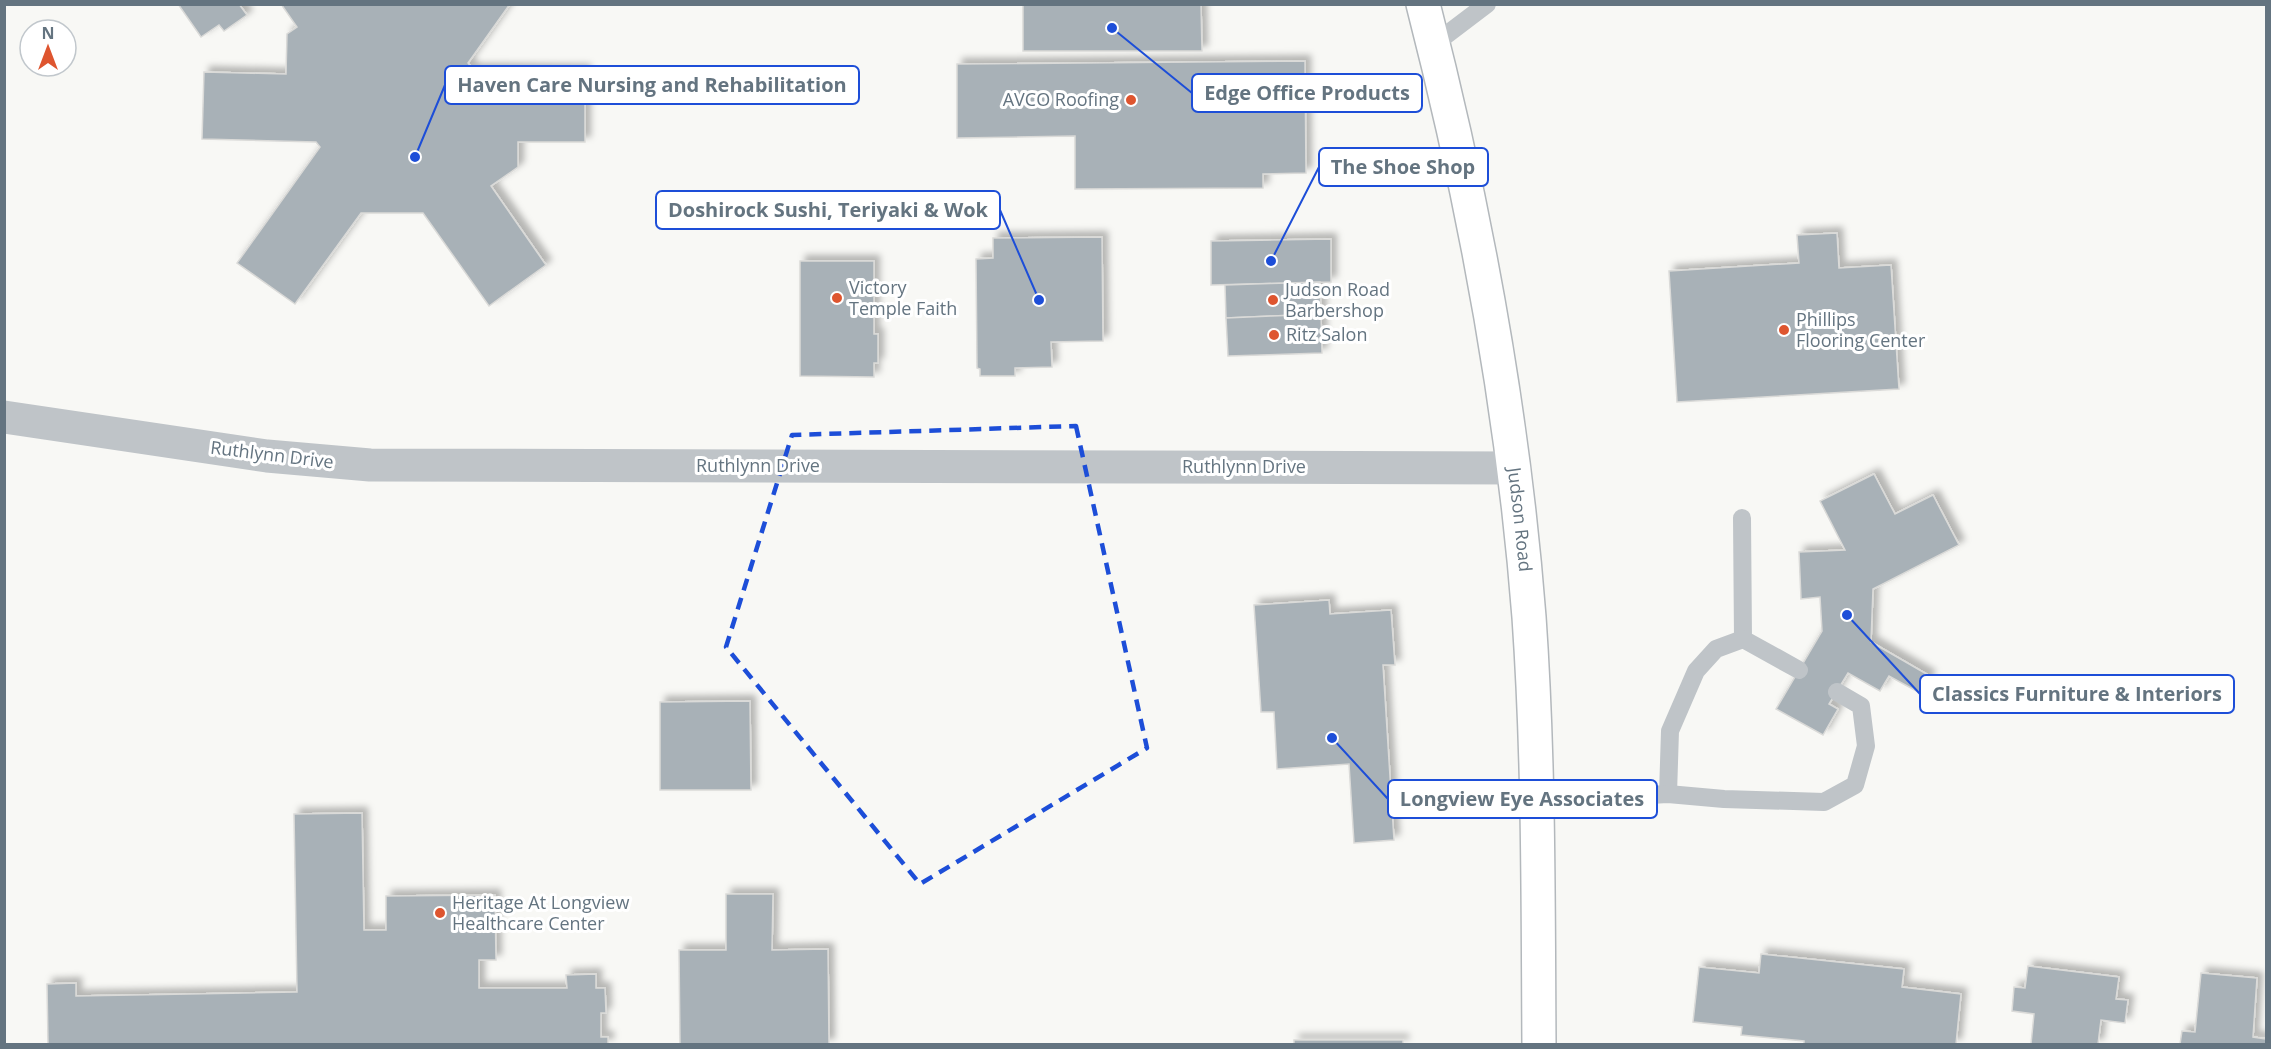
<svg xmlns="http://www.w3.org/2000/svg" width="2271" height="1049" viewBox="0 0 2271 1049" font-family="'Open Sans',sans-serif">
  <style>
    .building { fill: #a8b1b7; stroke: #dadad8; stroke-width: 1.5; filter: url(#shadow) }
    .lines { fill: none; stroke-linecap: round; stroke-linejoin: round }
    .primary-casing { stroke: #b3b8bc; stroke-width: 36 }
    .lane { stroke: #bfc4c8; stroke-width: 18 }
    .street { stroke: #bfc4c8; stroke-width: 33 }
    .primary { stroke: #fff; stroke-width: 33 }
    .marked { fill: none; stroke: #1d4ed8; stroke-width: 4.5; stroke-dasharray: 12 8; stroke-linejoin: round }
    .poi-dot { fill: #de552f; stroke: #fff; stroke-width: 2 }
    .labels { text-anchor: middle; stroke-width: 6; stroke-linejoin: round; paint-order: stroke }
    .poi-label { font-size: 18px; fill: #647480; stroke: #fff; text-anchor: start }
    .street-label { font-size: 18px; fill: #647480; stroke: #fff }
    .leader { fill: none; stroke: #1d4ed8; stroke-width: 2 }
    .callout-dot { fill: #1d4ed8; stroke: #fff; stroke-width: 2 }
    .callout { fill: #fff; stroke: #1d4ed8; stroke-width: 2 }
    .callout-label { font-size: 20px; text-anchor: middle; font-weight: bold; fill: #647480 }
  </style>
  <defs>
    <filter id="shadow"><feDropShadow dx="5.5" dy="-5.5" stdDeviation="3" flood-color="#0004"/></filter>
  </defs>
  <rect width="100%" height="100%" fill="#f8f8f5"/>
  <g class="building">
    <polygon points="178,4 239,4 247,15 224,31 219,25 201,37"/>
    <polygon points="281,4 510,4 468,63 473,69 585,70 585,142 518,142 518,167 491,186 546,265 489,306 423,213 361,213 295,304 237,263 320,147 316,142 202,139 204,72 286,74 287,34 297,27"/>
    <polygon points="1023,4 1201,4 1202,51 1023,51"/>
    <polygon points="1305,61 1306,173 1263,174 1263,188 1075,189 1075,136 957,138 957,64"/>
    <polygon points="1837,233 1839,268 1891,265 1899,389 1677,402 1669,271 1799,263 1797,235"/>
    <polygon points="1102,237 1103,341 1051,342 1052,367 1015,368 1015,376 980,376 980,369 977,368 976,259 993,258 993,238"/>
    <polygon points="1331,239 1331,282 1211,285 1211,241"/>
    <polygon points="800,261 874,261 874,334 878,334 878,363 874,363 874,377 800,376"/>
    <polygon points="1320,282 1321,314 1226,318 1225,285"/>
    <polygon points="1321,314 1322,353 1228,356 1226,318"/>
    <polygon points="1874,474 1895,514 1933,495 1959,545 1873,589 1871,642 1930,676 1920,693 1889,676 1880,691 1848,673 1829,704 1838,709 1823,735 1776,709 1822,631 1820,597 1801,599 1799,552 1845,550 1820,501"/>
    <polygon points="1329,600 1330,614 1391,610 1395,665 1383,665 1394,840 1354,843 1349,764 1277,769 1274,712 1261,712 1254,605"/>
    <polygon points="750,701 751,790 660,790 660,702"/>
    <polygon points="362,813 364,930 386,930 386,896 495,895 496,960 479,960 479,988 567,988 566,975 596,974 596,988 605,988 606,1013 601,1013 601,1037 608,1037 608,1044 48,1044 47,984 76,983 76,996 297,992 294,814"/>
    <polygon points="726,894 773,894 772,950 828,949 829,1044 680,1044 679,950 726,950"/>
    <polygon points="1761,954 1904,969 1902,987 1961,994 1956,1044 1804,1044 1804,1041 1741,1035 1742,1027 1693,1022 1699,967 1759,973"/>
    <polygon points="2028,966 2119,977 2116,999 2128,1000 2125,1023 2101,1020 2098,1044 2031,1044 2034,1014 2012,1011 2014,987 2025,988"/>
    <polygon points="2201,973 2257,978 2253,1037 2266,1039 2266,1044 2180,1044 2182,1031 2195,1032"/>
    <rect x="1294" y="1040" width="109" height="4"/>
  </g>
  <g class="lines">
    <defs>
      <g id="primary">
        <path id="s1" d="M1423,4C1475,206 1513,410 1529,617C1539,760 1538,902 1539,1044"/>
      </g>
    </defs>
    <use href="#primary" class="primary-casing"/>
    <g class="lane">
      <polyline points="1433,45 1487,4"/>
      <polyline points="1742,518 1743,639 1799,670"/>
      <polyline points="1668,794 1670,731 1696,671 1716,649 1743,639"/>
      <polyline points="1539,801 1668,794 1724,799 1824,802 1855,785 1866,746 1861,706 1837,692"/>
    </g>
    <polyline class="street" points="4,417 267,456 370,465 1514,468"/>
    <use href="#primary" class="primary"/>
  </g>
  <path class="marked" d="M1076,426L1147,748L920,884L726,647L792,435Z"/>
  <g class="poi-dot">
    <circle cx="1131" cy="100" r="6"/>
    <circle cx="837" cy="298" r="6"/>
    <circle cx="1273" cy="300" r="6"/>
    <circle cx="1784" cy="330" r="6"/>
    <circle cx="1274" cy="335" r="6"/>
    <circle cx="440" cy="913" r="6"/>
  </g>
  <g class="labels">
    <g class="poi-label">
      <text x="1119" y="106" text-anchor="end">AVCO Roofing</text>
      <text x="849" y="294">Victory<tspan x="849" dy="21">Temple Faith</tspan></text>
      <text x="1285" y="296">Judson Road<tspan x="1285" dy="21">Barbershop</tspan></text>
      <text x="1796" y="326">Phillips<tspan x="1796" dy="21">Flooring Center</tspan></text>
      <text x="1286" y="341">Ritz Salon</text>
      <text x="452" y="909">Heritage At Longview<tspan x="452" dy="21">Healthcare Center</tspan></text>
    </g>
    <g class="street-label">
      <text transform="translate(272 455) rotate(7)" y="6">Ruthlynn Drive</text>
      <text x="758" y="472">Ruthlynn Drive</text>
      <text x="1244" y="473">Ruthlynn Drive</text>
      <text dy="6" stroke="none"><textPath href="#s1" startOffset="525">Judson Road</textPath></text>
    </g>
  </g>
  <path class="leader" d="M415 157L445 85M1112 28L1192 93M1271 261L1319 167M1039 300L1000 210M1847 615L1920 694M1332 738L1388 799"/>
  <g class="callout-dot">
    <circle cx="415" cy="157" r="6"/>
    <circle cx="1112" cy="28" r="6"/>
    <circle cx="1271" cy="261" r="6"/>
    <circle cx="1039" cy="300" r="6"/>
    <circle cx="1847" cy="615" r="6"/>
    <circle cx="1332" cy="738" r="6"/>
  </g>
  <g class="callout">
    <rect x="445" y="66" width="414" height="38" rx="6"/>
    <rect x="1192" y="74" width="230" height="38" rx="6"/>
    <rect x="1319" y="148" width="169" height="38" rx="6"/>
    <rect x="656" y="191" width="344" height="38" rx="6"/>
    <rect x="1920" y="675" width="314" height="38" rx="6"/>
    <rect x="1388" y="780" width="269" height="38" rx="6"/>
  </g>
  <g class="callout-label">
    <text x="652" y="92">Haven Care Nursing and Rehabilitation</text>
    <text x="1307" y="100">Edge Office Products</text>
    <text x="1403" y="174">The Shoe Shop</text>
    <text x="828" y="217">Doshirock Sushi, Teriyaki &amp; Wok</text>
    <text x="2077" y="701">Classics Furniture &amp; Interiors</text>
    <text x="1522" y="806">Longview Eye Associates</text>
  </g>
  <rect width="2271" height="1049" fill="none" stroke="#647480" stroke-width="12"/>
  <g transform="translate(48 48)"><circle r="28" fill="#ffffff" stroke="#c1c7cc" stroke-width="1.5"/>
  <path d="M0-4.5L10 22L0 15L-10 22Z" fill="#de552f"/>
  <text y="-9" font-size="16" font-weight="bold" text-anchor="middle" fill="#647480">N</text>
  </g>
</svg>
